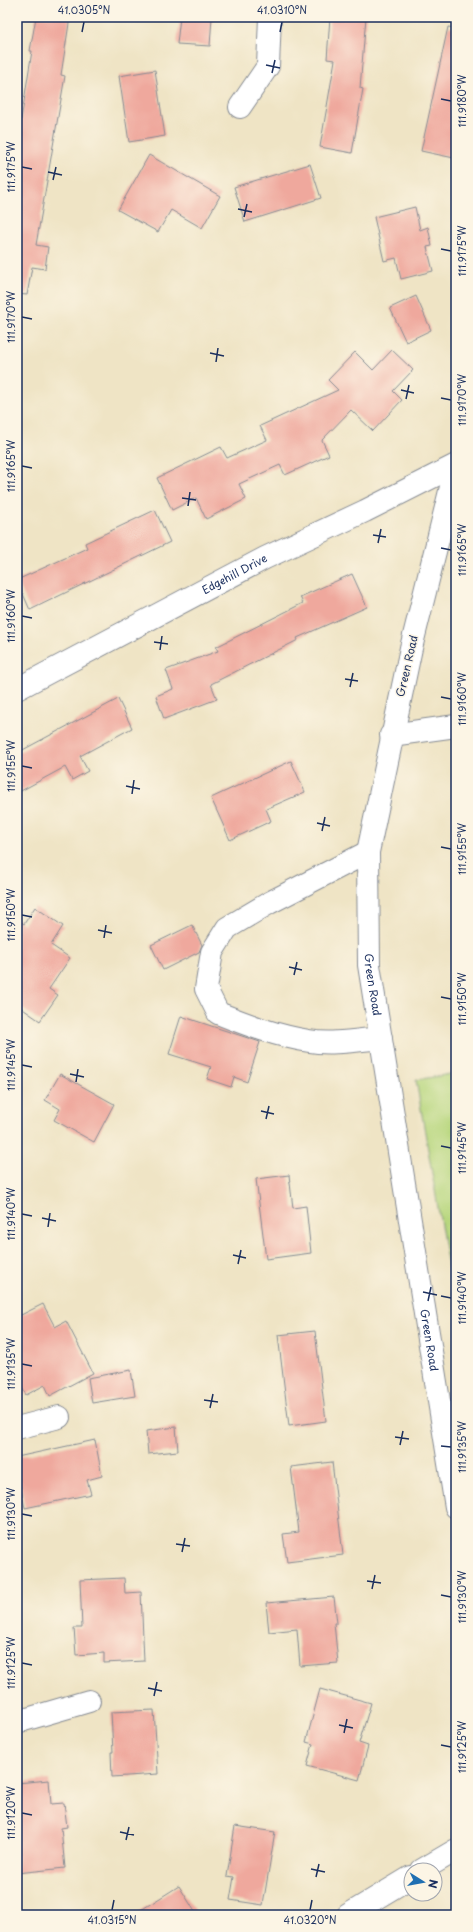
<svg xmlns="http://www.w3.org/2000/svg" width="473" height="1932" viewBox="0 0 473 1932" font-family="'Playpen Sans',sans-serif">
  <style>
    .green { fill: #b8d77e; stroke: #6a836e }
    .building { fill: #efa89d }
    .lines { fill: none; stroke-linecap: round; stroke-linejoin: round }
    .minor-casing { stroke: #858a92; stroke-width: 24 }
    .minor { stroke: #fff; stroke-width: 22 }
    .ticks { fill: none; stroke: #1b2f5e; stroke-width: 1.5 }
    .labels { text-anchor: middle; stroke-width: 3; stroke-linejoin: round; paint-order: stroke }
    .street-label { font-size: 11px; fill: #1b2f5e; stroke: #fcf5e5 }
    .neatline { fill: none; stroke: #1b2f5e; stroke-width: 1.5 }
    .ticks-label { font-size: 10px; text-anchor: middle; fill: #1b2f5e }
  </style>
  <rect width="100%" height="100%" fill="#fcf5e5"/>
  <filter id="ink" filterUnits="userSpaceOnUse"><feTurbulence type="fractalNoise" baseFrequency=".025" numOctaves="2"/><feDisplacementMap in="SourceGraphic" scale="8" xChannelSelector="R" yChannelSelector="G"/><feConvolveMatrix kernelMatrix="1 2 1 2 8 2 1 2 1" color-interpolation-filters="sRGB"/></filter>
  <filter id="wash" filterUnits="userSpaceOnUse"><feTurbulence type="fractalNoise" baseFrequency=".012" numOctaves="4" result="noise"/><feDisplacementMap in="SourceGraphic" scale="16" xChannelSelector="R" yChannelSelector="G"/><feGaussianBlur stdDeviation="0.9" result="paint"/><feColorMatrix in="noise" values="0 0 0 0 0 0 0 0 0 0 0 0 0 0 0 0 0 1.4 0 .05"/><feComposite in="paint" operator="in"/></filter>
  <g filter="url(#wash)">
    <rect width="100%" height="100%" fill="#efe4c5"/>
    <polygon class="green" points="456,1073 456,1295 453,1295 416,1080"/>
    <g id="blocks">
      <g class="building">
        <polygon points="36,17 70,17 61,75 65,76 36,245 48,247 45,269 32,267 27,295 17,294 17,145 32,51 30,51"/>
        <polygon points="180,17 212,17 210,46 177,44"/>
        <polygon points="330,17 366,17 360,88 363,89 352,153 320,147 335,60 327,59"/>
        <polygon points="448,27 456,28 456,147 454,158 421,151"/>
        <polygon points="155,70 165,136 129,142 119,76"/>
        <polygon points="149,155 220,196 202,228 171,210 158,232 118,210"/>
        <polygon points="310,164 321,198 245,222 234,187"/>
        <polygon points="415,207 420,230 428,227 432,246 427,247 433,271 401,279 396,258 384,261 374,217"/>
        <polygon points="416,296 431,330 406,342 390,308"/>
        <polygon points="392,350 413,370 393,391 402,400 373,431 351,410 322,440 329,455 285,475 280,465 239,484 246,499 206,519 196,498 172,510 157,478 221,447 227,458 267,440 260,426 338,390 328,380 355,352 373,370"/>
        <polygon points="155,510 170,542 30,610 17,580 87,548 85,543"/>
        <polygon points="352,574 367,607 297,638 298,640 211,684 217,699 164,719 156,696 173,689 166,670 218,651 216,647 303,603 300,597"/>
        <polygon points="118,699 132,728 80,756 88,771 72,780 65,767 17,793 17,753"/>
        <polygon points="291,761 305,792 266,809 271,821 230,840 211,798"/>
        <polygon points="35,907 63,926 51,945 70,958 49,989 58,995 40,1021 17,1005 17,919 24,924"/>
        <polygon points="192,925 202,945 199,952 163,970 151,945"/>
        <polygon points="181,1016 260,1042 247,1082 234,1077 231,1087 207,1079 211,1067 169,1054"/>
        <polygon points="60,1074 114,1104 94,1142 54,1120 60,1109 45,1100"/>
        <polygon points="289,1175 293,1208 306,1206 311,1253 266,1259 256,1179"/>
        <polygon points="43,1304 55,1327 66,1321 93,1373 50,1396 45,1385 26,1395 17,1378 17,1317"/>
        <polygon points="315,1331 326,1421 289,1426 278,1335"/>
        <polygon points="131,1370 135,1396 92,1403 88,1378"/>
        <polygon points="176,1427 178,1451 148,1454 146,1431"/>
        <polygon points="95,1440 102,1476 87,1480 91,1494 25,1508 17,1469 17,1457"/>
        <polygon points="332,1462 343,1555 287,1562 283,1534 299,1532 291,1467"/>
        <polygon points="124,1578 125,1593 141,1592 144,1661 104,1663 104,1653 76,1655 74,1628 82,1628 80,1580"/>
        <polygon points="334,1597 337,1623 334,1623 338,1663 300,1666 297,1629 269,1632 266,1603"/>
        <polygon points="320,1689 371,1703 359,1743 368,1746 359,1780 307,1766 313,1744 306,1742"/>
        <polygon points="154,1710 158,1774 112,1777 111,1752 113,1752 111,1712"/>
        <polygon points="49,1780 51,1804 64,1803 67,1827 61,1828 65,1868 17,1873 17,1783"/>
        <polygon points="235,1826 275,1832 263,1905 230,1900 234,1877 227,1876"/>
        <polygon points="179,1886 197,1915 133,1915"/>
      </g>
    </g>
  </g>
  <g filter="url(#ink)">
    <use href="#blocks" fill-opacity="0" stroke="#858a92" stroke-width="1"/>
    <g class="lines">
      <defs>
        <g id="minor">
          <polyline points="240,107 268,66 270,17"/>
          <path id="s1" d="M456,467L411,648L368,852L369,965L456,1507"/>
          <path id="s2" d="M17,689L265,558L365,511L456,465"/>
          <polyline points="391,735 456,726"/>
          <path d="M368,852L269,903L227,928L212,952L206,989L218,1013C248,1025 277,1036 309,1041C332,1045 358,1040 381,1038"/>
          <polyline points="17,1428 59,1417"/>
          <polyline points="17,1722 89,1701"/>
          <polyline points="422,1870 456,1850"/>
          <polyline points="348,1915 411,1877"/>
        </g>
      </defs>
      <use href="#minor" class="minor-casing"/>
      <use href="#minor" class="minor"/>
    </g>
  </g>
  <path class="ticks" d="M82,32L84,22M280,32L282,22M266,65L280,68M272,73L275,60M441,99L451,101M22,167L32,169M48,172L62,175M53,180L56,167M238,209L252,212M244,217L247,204M441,249L451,251M22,317L32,319M210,353L224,356M216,362L218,348M401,390L414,393M441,398L451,400M406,399L409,385M22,466L32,468M182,498L196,500M188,506L190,492M373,535L386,537M378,543L381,529M441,548L451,550M22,616L32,618M154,642L168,644M160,650L162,636M345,679L358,681M350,687L353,673M441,697L451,699M22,766L32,768M126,786L140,789M132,794L134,780M317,823L330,826M322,831L325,817M441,847L451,849M22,915L32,917M98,930L112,933M104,938L106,925M289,967L302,970M294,975L297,962M441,997L451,999M22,1065L32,1067M70,1074L84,1077M76,1082L78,1069M261,1111L274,1114M266,1119L269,1106M441,1146L451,1148M22,1214L32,1216M42,1218L56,1221M48,1227L50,1213M233,1255L246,1258M238,1264L241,1250M423,1292L437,1295M441,1296L451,1298M428,1301L431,1287M22,1364L32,1366M204,1400L218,1402M210,1408L213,1394M395,1437L409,1439M400,1445L403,1431M441,1446L451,1447M22,1514L32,1516M176,1544L190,1546M182,1552L185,1538M367,1581L381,1583M372,1589L375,1575M441,1595L451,1597M22,1663L32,1665M148,1688L162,1691M154,1696L157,1682M339,1725L353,1728M344,1733L347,1719M441,1745L451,1747M22,1813L32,1815M120,1832L134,1835M126,1840L129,1827M311,1869L325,1872M316,1877L319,1864M112,1910L114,1900M310,1910L312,1900"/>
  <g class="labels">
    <g class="street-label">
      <text dy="4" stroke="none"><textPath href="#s2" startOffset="246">Edgehill Drive</textPath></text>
      <text transform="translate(407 666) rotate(-77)" y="4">Green Road</text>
      <text dy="4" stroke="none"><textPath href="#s1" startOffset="528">Green Road</textPath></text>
      <text dy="4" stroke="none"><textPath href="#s1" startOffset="888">Green Road</textPath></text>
    </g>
  </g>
  <rect width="473" height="1932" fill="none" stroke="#fcf5e5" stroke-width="44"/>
  <g transform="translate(423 1882) rotate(101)"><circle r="19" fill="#fcf5e5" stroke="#a2a6af"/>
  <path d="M0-3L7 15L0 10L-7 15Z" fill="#1f6fb2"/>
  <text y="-6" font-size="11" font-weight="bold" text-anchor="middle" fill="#1b2f5e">N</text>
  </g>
  <rect x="22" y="22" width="429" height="1888" class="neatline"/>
  <g class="ticks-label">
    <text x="84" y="14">41.0305°N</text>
    <text x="282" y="14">41.0310°N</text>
    <text transform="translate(462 101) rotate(-90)" y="4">111.9180°W</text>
    <text transform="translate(11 167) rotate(-90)" y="4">111.9175°W</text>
    <text transform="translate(462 251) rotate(-90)" y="4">111.9175°W</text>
    <text transform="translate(11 317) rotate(-90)" y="4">111.9170°W</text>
    <text transform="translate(462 400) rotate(-90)" y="4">111.9170°W</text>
    <text transform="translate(11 466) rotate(-90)" y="4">111.9165°W</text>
    <text transform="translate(462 550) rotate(-90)" y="4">111.9165°W</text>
    <text transform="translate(11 616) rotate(-90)" y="4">111.9160°W</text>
    <text transform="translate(462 699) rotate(-90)" y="4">111.9160°W</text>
    <text transform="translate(11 766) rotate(-90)" y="4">111.9155°W</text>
    <text transform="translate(462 849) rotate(-90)" y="4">111.9155°W</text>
    <text transform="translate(11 915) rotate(-90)" y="4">111.9150°W</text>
    <text transform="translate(462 999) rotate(-90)" y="4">111.9150°W</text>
    <text transform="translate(11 1065) rotate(-90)" y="4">111.9145°W</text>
    <text transform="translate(462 1148) rotate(-90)" y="4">111.9145°W</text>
    <text transform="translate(11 1214) rotate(-90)" y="4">111.9140°W</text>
    <text transform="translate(462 1298) rotate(-90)" y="4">111.9140°W</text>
    <text transform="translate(11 1364) rotate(-90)" y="4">111.9135°W</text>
    <text transform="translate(462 1447) rotate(-90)" y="4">111.9135°W</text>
    <text transform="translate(11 1514) rotate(-90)" y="4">111.9130°W</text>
    <text transform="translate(462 1597) rotate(-90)" y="4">111.9130°W</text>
    <text transform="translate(11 1663) rotate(-90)" y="4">111.9125°W</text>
    <text transform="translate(462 1747) rotate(-90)" y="4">111.9125°W</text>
    <text transform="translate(11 1813) rotate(-90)" y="4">111.9120°W</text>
    <text x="112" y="1924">41.0315°N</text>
    <text x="310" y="1924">41.0320°N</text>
  </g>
</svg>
